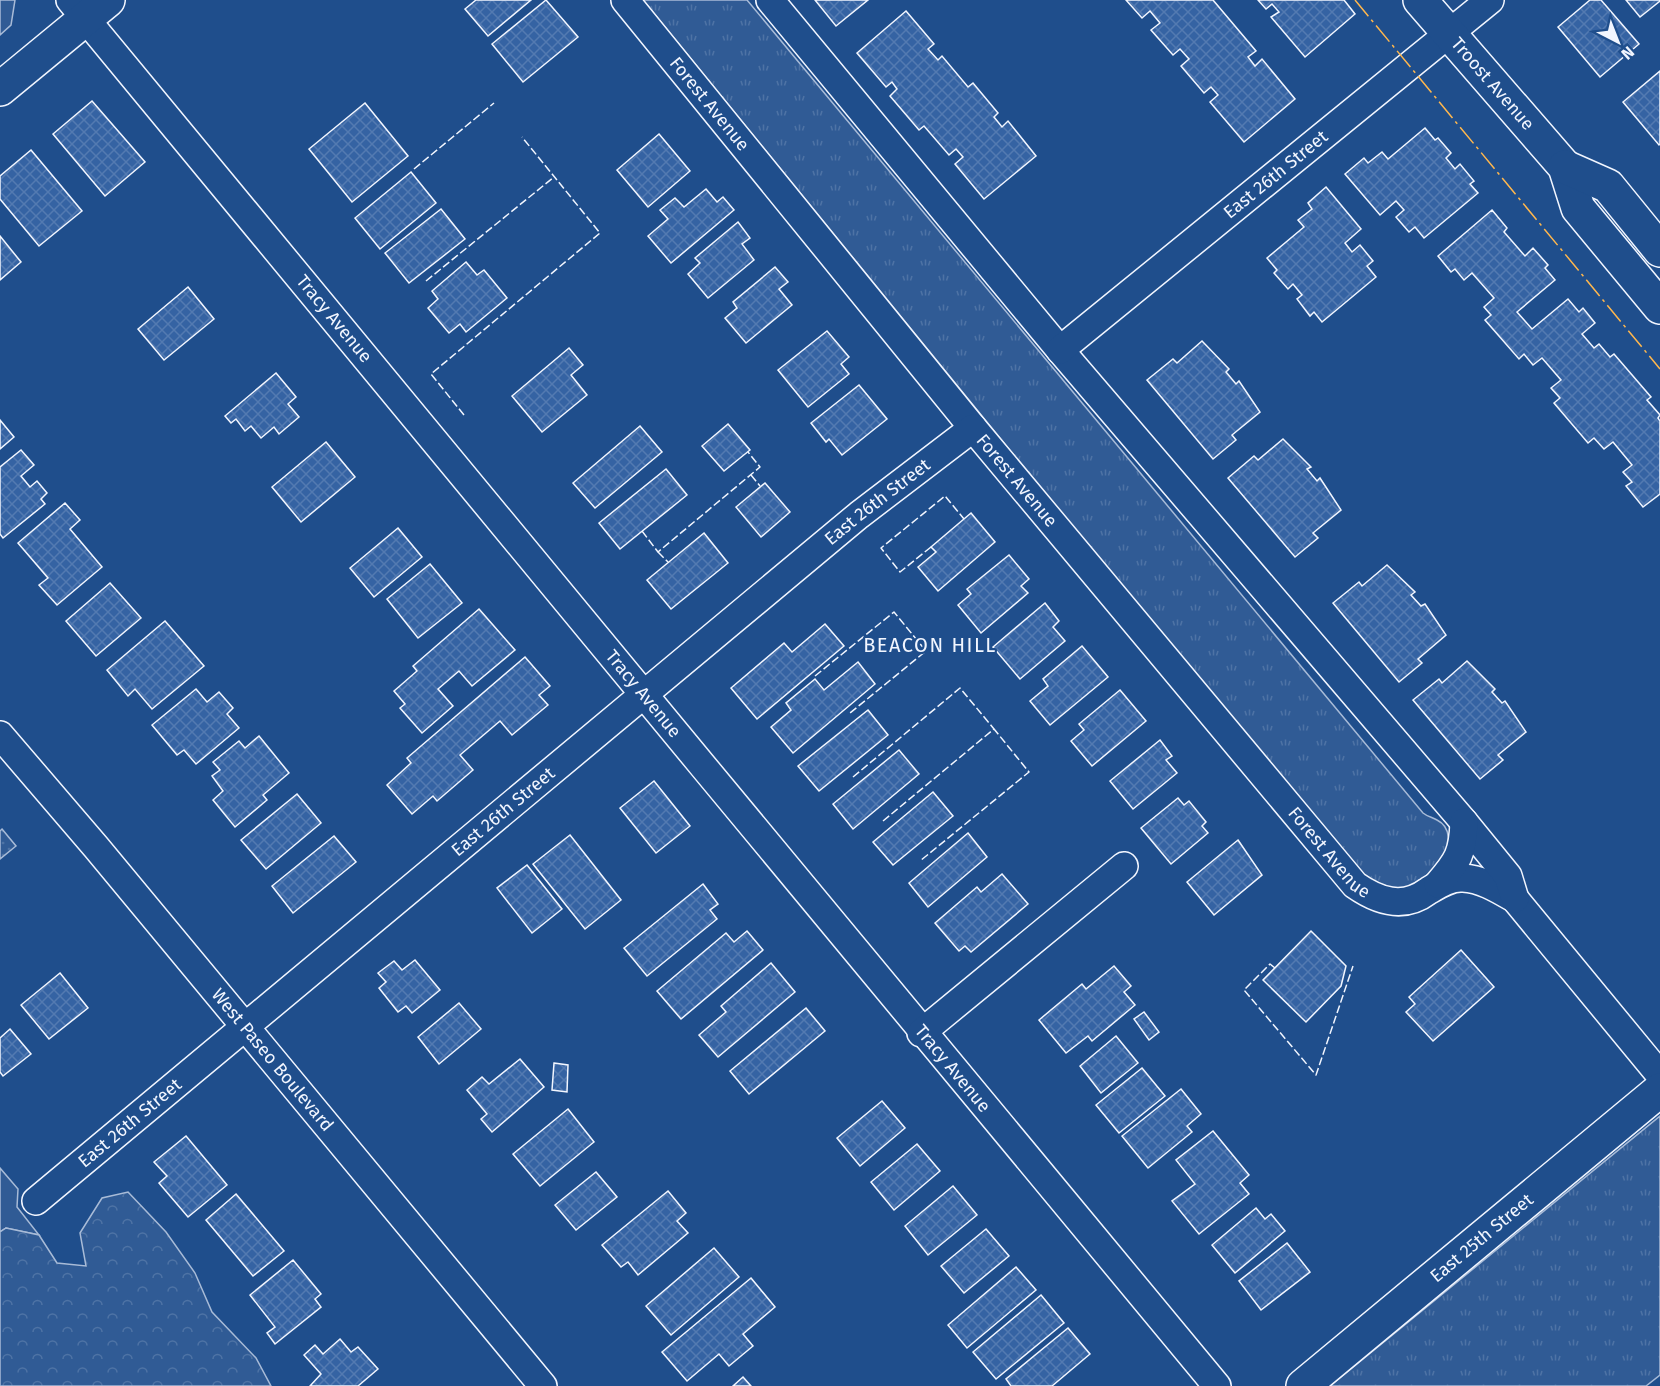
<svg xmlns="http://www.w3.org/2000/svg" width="1660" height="1386" viewBox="0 0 1660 1386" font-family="'Fira Sans',sans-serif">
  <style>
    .built { fill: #305b95; stroke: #a8bbd7; stroke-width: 1.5 }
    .forest { fill: url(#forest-crowns); stroke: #a8bbd7; stroke-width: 1.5 }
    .park { fill: url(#park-tufts); stroke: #a8bbd7; stroke-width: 1.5 }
    .garden { fill: url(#garden-dots); stroke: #a8bbd7; stroke-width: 1.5 }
    .building { fill: url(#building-cross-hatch); stroke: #f2f6ff; stroke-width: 1.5 }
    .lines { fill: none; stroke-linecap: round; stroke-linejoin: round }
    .street-casing { stroke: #f2f6ff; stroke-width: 30 }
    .secondary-casing { stroke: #f2f6ff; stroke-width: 36 }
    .street { stroke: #1f4e8c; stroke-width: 27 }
    .secondary { stroke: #1f4e8c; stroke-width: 33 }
    .fence { stroke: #f2f6ff; stroke-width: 1.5; stroke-dasharray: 8 3; stroke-linecap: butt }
    .power { stroke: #ffb74d; stroke-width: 1.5; stroke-dasharray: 21 4.5 3 4.5; stroke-linecap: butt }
    .labels { text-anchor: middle; stroke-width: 4.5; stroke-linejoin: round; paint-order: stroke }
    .street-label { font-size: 18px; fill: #f2f6ff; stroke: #1f4e8c }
    .neighbourhood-label { font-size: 20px; letter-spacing: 1.5px; fill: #f2f6ff; stroke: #1f4e8c }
  </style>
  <defs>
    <pattern id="forest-crowns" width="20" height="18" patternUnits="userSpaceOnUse" patternTransform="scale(1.5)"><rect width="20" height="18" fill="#305b95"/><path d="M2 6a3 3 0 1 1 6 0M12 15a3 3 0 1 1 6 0" fill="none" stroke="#4e73a5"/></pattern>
    <pattern id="park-tufts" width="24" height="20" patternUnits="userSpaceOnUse" patternTransform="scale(1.5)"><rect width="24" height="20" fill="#305b95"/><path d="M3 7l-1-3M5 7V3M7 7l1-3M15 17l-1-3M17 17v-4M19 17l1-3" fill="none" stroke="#4e73a5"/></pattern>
    <pattern id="garden-dots" width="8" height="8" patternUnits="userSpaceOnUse" patternTransform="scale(1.5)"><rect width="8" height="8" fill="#305b95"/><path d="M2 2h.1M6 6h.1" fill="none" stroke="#4e73a5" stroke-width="1.8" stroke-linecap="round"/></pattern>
    <pattern id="building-cross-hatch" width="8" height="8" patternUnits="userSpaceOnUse" patternTransform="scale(1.5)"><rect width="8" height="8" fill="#3563a3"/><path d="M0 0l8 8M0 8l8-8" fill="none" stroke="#537ab1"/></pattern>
  </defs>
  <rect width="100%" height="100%" fill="#1f4e8c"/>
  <g class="built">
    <polygon points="0,0 15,0 11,25 0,35"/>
    <polygon points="0,1168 18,1189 17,1207 39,1235 6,1228 0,1232"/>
  </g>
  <polygon class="forest" points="128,1192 166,1232 195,1273 212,1312 256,1358 271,1386 0,1386 0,1232 6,1228 39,1235 57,1263 86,1266 80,1233 102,1198"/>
  <g class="park">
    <path d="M643,0H747L1423,813C1428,817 1432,817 1437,820C1455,829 1447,850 1444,866C1397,899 1393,895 1347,864Z"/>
    <polygon points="1660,1116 1660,1375 1646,1386 1330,1386"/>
  </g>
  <polygon class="garden" points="2,829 16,846 0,859 0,831"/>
  <g class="building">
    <polygon points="476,0 531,0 488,36 465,9"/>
    <polygon points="546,0 578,37 523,82 492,44"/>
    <polygon points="815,0 868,0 836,26"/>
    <polygon points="1126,0 1213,0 1256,51 1248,57 1255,66 1262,59 1295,99 1244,142 1210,102 1218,95 1211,87 1204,93 1181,66 1189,59 1180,49 1173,55 1151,30 1160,23 1150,11 1142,18"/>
    <polygon points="1258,0 1344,0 1355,14 1305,57 1271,17 1279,12 1272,4 1266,9"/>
    <polygon points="1590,0 1601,0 1639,44 1600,77 1558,27"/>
    <polygon points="1626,0 1660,0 1660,1 1640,17"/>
    <polygon points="906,11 934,44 928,49 938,60 942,56 968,87 973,83 998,113 994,117 1002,127 1008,121 1036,156 984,199 955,164 963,157 956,149 949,155 924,126 919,130 890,96 897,89 892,82 886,87 857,53"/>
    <polygon points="1660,71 1660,144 1659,145 1623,102"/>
    <polygon points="92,101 145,162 105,196 53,134"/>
    <polygon points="365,103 408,156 352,202 309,149"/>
    <polygon points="1425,128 1435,140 1438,138 1451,153 1446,158 1455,169 1460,164 1474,181 1470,184 1478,193 1424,238 1415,227 1409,232 1396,217 1404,210 1396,201 1380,215 1345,174 1364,158 1368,163 1382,152 1388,159"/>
    <polygon points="659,134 690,171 648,207 617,170"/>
    <polygon points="31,150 82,211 39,246 0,199 0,176"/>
    <polygon points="411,172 436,203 380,249 355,218"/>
    <polygon points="1326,187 1361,229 1345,243 1352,252 1360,245 1373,261 1367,266 1376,277 1322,322 1314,312 1310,316 1297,299 1302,295 1293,284 1288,289 1274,273 1277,270 1267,258 1304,227 1298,220 1312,209 1308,203"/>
    <polygon points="706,189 717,202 723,197 734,210 671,263 648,236 668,219 660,210 675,198 684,207"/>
    <polygon points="441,209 465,239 409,283 385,253"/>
    <polygon points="1492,210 1507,228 1504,232 1525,256 1533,248 1548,265 1545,268 1555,280 1517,312 1532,329 1568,299 1579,312 1583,308 1595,323 1582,334 1594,348 1599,344 1610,357 1614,354 1651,397 1647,400 1660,415 1658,418 1660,421 1660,494 1643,507 1626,486 1632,482 1623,472 1632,465 1613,442 1604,449 1594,438 1588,443 1554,403 1560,398 1551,388 1561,380 1542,358 1533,365 1524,354 1519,359 1485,320 1491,315 1484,307 1494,298 1472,273 1464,280 1455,269 1451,272 1438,256"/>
    <polygon points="738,222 750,238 742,244 754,260 708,298 688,274 700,263 695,258"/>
    <polygon points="0,236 21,262 0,280"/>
    <polygon points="466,262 477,275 484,270 507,298 466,332 460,324 449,333 428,308 438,299 432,291"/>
    <polygon points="775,267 788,282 779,289 792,305 746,343 725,318 737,308 733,302"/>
    <polygon points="188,287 214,319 164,360 138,329"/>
    <polygon points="827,331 849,357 841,364 849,374 808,407 778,370"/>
    <polygon points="1202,341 1229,369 1226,372 1236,384 1239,381 1260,412 1232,435 1236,440 1213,459 1147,380 1173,359 1177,363"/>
    <polygon points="569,348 583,365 571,375 587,395 542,432 512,396"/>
    <polygon points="276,373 296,397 288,404 299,417 279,434 274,427 261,438 251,426 245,431 236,419 231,423 225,416"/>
    <polygon points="859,385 887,419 842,455 829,439 826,442 811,423"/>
    <polygon points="0,420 14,437 0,449"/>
    <polygon points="728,424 750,450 724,471 702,446"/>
    <polygon points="640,426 662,452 595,508 573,483"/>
    <polygon points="1283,439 1311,467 1307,469 1317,481 1320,478 1341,510 1313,533 1318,538 1295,557 1228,478 1254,456 1258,460"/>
    <polygon points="326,442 355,477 301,522 272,487"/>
    <polygon points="21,450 34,465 21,476 30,487 37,481 47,493 41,499 45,504 3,538 0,534 0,467"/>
    <polygon points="666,469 687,495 620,549 599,523"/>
    <polygon points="765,483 790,512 761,537 736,507"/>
    <polygon points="65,503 80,520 70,529 102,567 57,605 39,585 48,578 18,543"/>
    <polygon points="971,513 995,542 938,591 918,567 936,552 931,547"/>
    <polygon points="398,528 422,557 374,597 350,568"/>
    <polygon points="704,533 728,563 671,609 647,580"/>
    <polygon points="1009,555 1029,579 1021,586 1028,593 981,633 958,605 971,594 967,589"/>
    <polygon points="430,564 462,603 418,638 387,599"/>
    <polygon points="1387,565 1415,592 1411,595 1421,606 1425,604 1446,635 1418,659 1422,663 1399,682 1333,603 1359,582 1362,586"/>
    <polygon points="110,583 141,618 96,656 66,621"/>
    <polygon points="1045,603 1059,621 1053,627 1065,641 1020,679 993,647"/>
    <polygon points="479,609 515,650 472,686 459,671 438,689 453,706 422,733 400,708 405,704 394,691 417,671 413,666"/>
    <polygon points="165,621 204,666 152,709 135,689 128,696 107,670"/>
    <polygon points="825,624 844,646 757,719 731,688 784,643 792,652"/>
    <polygon points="1082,646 1108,677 1050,725 1030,701 1048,686 1043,679"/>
    <polygon points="525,657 550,686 539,695 548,705 512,735 500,721 460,755 473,770 437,801 433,796 412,814 387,785 411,763 407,758"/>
    <polygon points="1467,661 1495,689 1492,692 1502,703 1505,701 1526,732 1498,755 1503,760 1480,779 1413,700 1439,679 1442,683"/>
    <polygon points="858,662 875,684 793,753 771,727 791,710 786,703 815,679 824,690"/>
    <polygon points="196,689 207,702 219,692 233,708 227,714 239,728 196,764 184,750 177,755 152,725"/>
    <polygon points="1120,690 1146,721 1092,766 1071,741 1084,730 1079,724"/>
    <polygon points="868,710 888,735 819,791 798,766"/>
    <polygon points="259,736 289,773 263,795 267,800 235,827 213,800 223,791 212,776 220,770 213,762 239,741 245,748"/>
    <polygon points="1160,740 1172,756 1166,760 1177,773 1133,809 1110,781"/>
    <polygon points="899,750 919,774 853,829 833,804"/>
    <polygon points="654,781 690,826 656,853 620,808"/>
    <polygon points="933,792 953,816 893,865 873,842"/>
    <polygon points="297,794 321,823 266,869 241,840"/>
    <polygon points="1178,798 1184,805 1189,801 1206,822 1202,826 1208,833 1171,864 1141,828"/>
    <polygon points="968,833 987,857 928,907 909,883"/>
    <polygon points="570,835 621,900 585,929 533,864"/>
    <polygon points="334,836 356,862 293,913 272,886"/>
    <polygon points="1238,840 1262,875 1214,915 1187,882"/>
    <polygon points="527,865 562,909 532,933 497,888"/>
    <polygon points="1002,874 1028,904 971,952 965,946 959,951 935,923 977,887 981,892"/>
    <polygon points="703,884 718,904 710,910 717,919 647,976 624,948"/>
    <polygon points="747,931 763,950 681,1019 657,991 726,933 734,942"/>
    <polygon points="1311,931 1346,966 1341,986 1306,1022 1263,980"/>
    <polygon points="1461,950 1494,987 1433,1041 1406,1012 1415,1004 1409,997"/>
    <polygon points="415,960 440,990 412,1013 406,1006 398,1012 379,988 386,982 378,973 394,961 402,970"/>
    <polygon points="771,963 795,992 718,1057 699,1035 726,1012 721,1006"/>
    <polygon points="1114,966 1131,986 1124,992 1135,1005 1092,1041 1088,1036 1066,1053 1039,1020 1082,984 1086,989"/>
    <polygon points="60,973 88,1008 49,1039 21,1005"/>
    <polygon points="459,1003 481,1029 439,1064 418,1037"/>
    <polygon points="806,1008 825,1031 749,1094 730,1071"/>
    <polygon points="1144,1012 1159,1032 1149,1040 1134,1019"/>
    <polygon points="10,1029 31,1054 3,1076 0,1072 0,1038"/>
    <polygon points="1116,1036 1138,1063 1101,1093 1080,1066"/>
    <polygon points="520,1059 544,1087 492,1132 481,1119 487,1114 467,1090 482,1077 489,1084"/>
    <polygon points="554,1063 568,1065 567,1092 552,1090"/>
    <polygon points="1142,1068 1165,1096 1119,1133 1096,1105"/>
    <polygon points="1181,1089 1201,1114 1187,1126 1192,1132 1148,1168 1122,1136"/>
    <polygon points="882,1101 905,1128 860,1166 837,1138"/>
    <polygon points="568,1109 594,1142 540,1186 513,1154"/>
    <polygon points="1213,1131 1249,1175 1240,1183 1249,1194 1199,1234 1172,1201 1195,1184 1176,1160"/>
    <polygon points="186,1136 227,1185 188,1217 159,1183 167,1176 154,1162"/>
    <polygon points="917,1144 940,1171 894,1210 871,1182"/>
    <polygon points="596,1172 617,1197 576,1230 555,1205"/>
    <polygon points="953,1186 977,1215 928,1255 905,1226"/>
    <polygon points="668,1191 686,1213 677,1221 688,1233 638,1275 628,1262 621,1267 602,1245"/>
    <polygon points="236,1194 284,1251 253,1276 206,1220"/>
    <polygon points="1256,1208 1265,1219 1271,1214 1285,1231 1235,1273 1212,1245"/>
    <polygon points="986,1229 1009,1256 964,1293 941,1266"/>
    <polygon points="1287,1243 1310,1272 1261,1310 1239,1281"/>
    <polygon points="714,1248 739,1277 671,1335 646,1306"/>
    <polygon points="293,1260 321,1294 315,1299 321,1307 275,1344 267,1333 275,1327 250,1295"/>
    <polygon points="1016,1267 1036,1290 967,1348 948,1325"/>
    <polygon points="751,1278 775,1307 743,1334 753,1346 729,1366 719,1354 687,1381 662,1352"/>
    <polygon points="1041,1295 1064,1323 996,1379 973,1352"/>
    <polygon points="1068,1328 1090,1354 1052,1386 1011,1386 1006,1379"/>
    <polygon points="340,1339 351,1352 358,1347 378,1369 358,1386 310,1386 321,1374 304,1355 315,1345 323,1354"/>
    <polygon points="743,1377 751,1386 733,1386"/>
  </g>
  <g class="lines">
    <defs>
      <g id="street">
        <path id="s1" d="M70,0C454,461 832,926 1217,1386"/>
        <path id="s2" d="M625,0L973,428L1355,885C1378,901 1403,910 1428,891C1438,885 1450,877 1463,878C1482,879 1498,889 1515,899L1660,1075"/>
        <polyline points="770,0 1060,350 1464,822 1508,876 1515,899"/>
        <path id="s3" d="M1060,350L1490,0"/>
        <path id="s4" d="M0,735L96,847L543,1386"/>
        <path d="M1438,884C1458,861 1463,853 1464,822"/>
        <polyline points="921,1033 1124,866"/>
        <path id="s5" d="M36,1201L859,515L973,428"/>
      </g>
      <g id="secondary">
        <path id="s6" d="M1420,0L1565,167L1578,208L1660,307"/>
        <polyline points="0,89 108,0"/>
        <polyline points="1565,167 1608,186 1660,250"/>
        <path id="s7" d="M1303,1386L1660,1090"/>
      </g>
    </defs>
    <use href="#street" class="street-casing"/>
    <use href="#secondary" class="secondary-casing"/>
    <use href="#street" class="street"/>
    <use href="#secondary" class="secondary"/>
    <g class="fence">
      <polyline points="414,169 494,103"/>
      <polyline points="426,281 554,177"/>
      <polyline points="464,415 431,374 600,233 522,137"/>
      <polyline points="751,475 760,486"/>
      <polyline points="642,531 658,552 760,467 748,452"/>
      <polyline points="931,547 900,572 881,548 945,496 964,519"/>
      <polyline points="658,552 668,562"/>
      <polyline points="815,676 894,612 926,651 850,713"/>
      <polyline points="853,777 960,688 994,729"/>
      <polyline points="883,821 994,729 1029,772 920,861"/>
      <polyline points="1275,968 1270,964 1244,990 1316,1075 1353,966"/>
    </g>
    <polyline class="power" points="1355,0 1660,369"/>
  </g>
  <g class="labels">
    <g class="street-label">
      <text dy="6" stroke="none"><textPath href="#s6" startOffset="111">Troost Avenue</textPath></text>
      <text dy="6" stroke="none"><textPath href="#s2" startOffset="134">Forest Avenue</textPath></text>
      <text dy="6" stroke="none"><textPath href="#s3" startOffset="278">East 26th Street</textPath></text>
      <text dy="6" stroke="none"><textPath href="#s1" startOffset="414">Tracy Avenue</textPath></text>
      <text dy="6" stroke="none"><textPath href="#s2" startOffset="620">Forest Avenue</textPath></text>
      <text dy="6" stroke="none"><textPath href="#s5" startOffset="1094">East 26th Street</textPath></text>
      <text dy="6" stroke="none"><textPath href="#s1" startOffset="900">Tracy Avenue</textPath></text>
      <text dy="6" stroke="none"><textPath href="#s5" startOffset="608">East 26th Street</textPath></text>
      <text dy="6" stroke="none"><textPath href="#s2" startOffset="1106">Forest Avenue</textPath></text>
      <text dy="6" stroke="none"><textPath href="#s4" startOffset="424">West Paseo Boulevard</textPath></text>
      <text dy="6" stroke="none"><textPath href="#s1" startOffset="1386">Tracy Avenue</textPath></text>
      <text dy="6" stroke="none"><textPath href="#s5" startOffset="122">East 26th Street</textPath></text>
      <text dy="6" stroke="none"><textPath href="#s7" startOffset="232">East 25th Street</textPath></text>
    </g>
    <g class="neighbourhood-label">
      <text x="930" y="652">BEACON HILL</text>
    </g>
  </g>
  <g transform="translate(1618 42) rotate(138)" stroke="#1f4e8c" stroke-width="4.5" paint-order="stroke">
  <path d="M0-4.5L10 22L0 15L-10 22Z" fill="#f2f6ff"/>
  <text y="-9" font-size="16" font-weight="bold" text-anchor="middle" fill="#f2f6ff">N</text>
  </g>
</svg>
